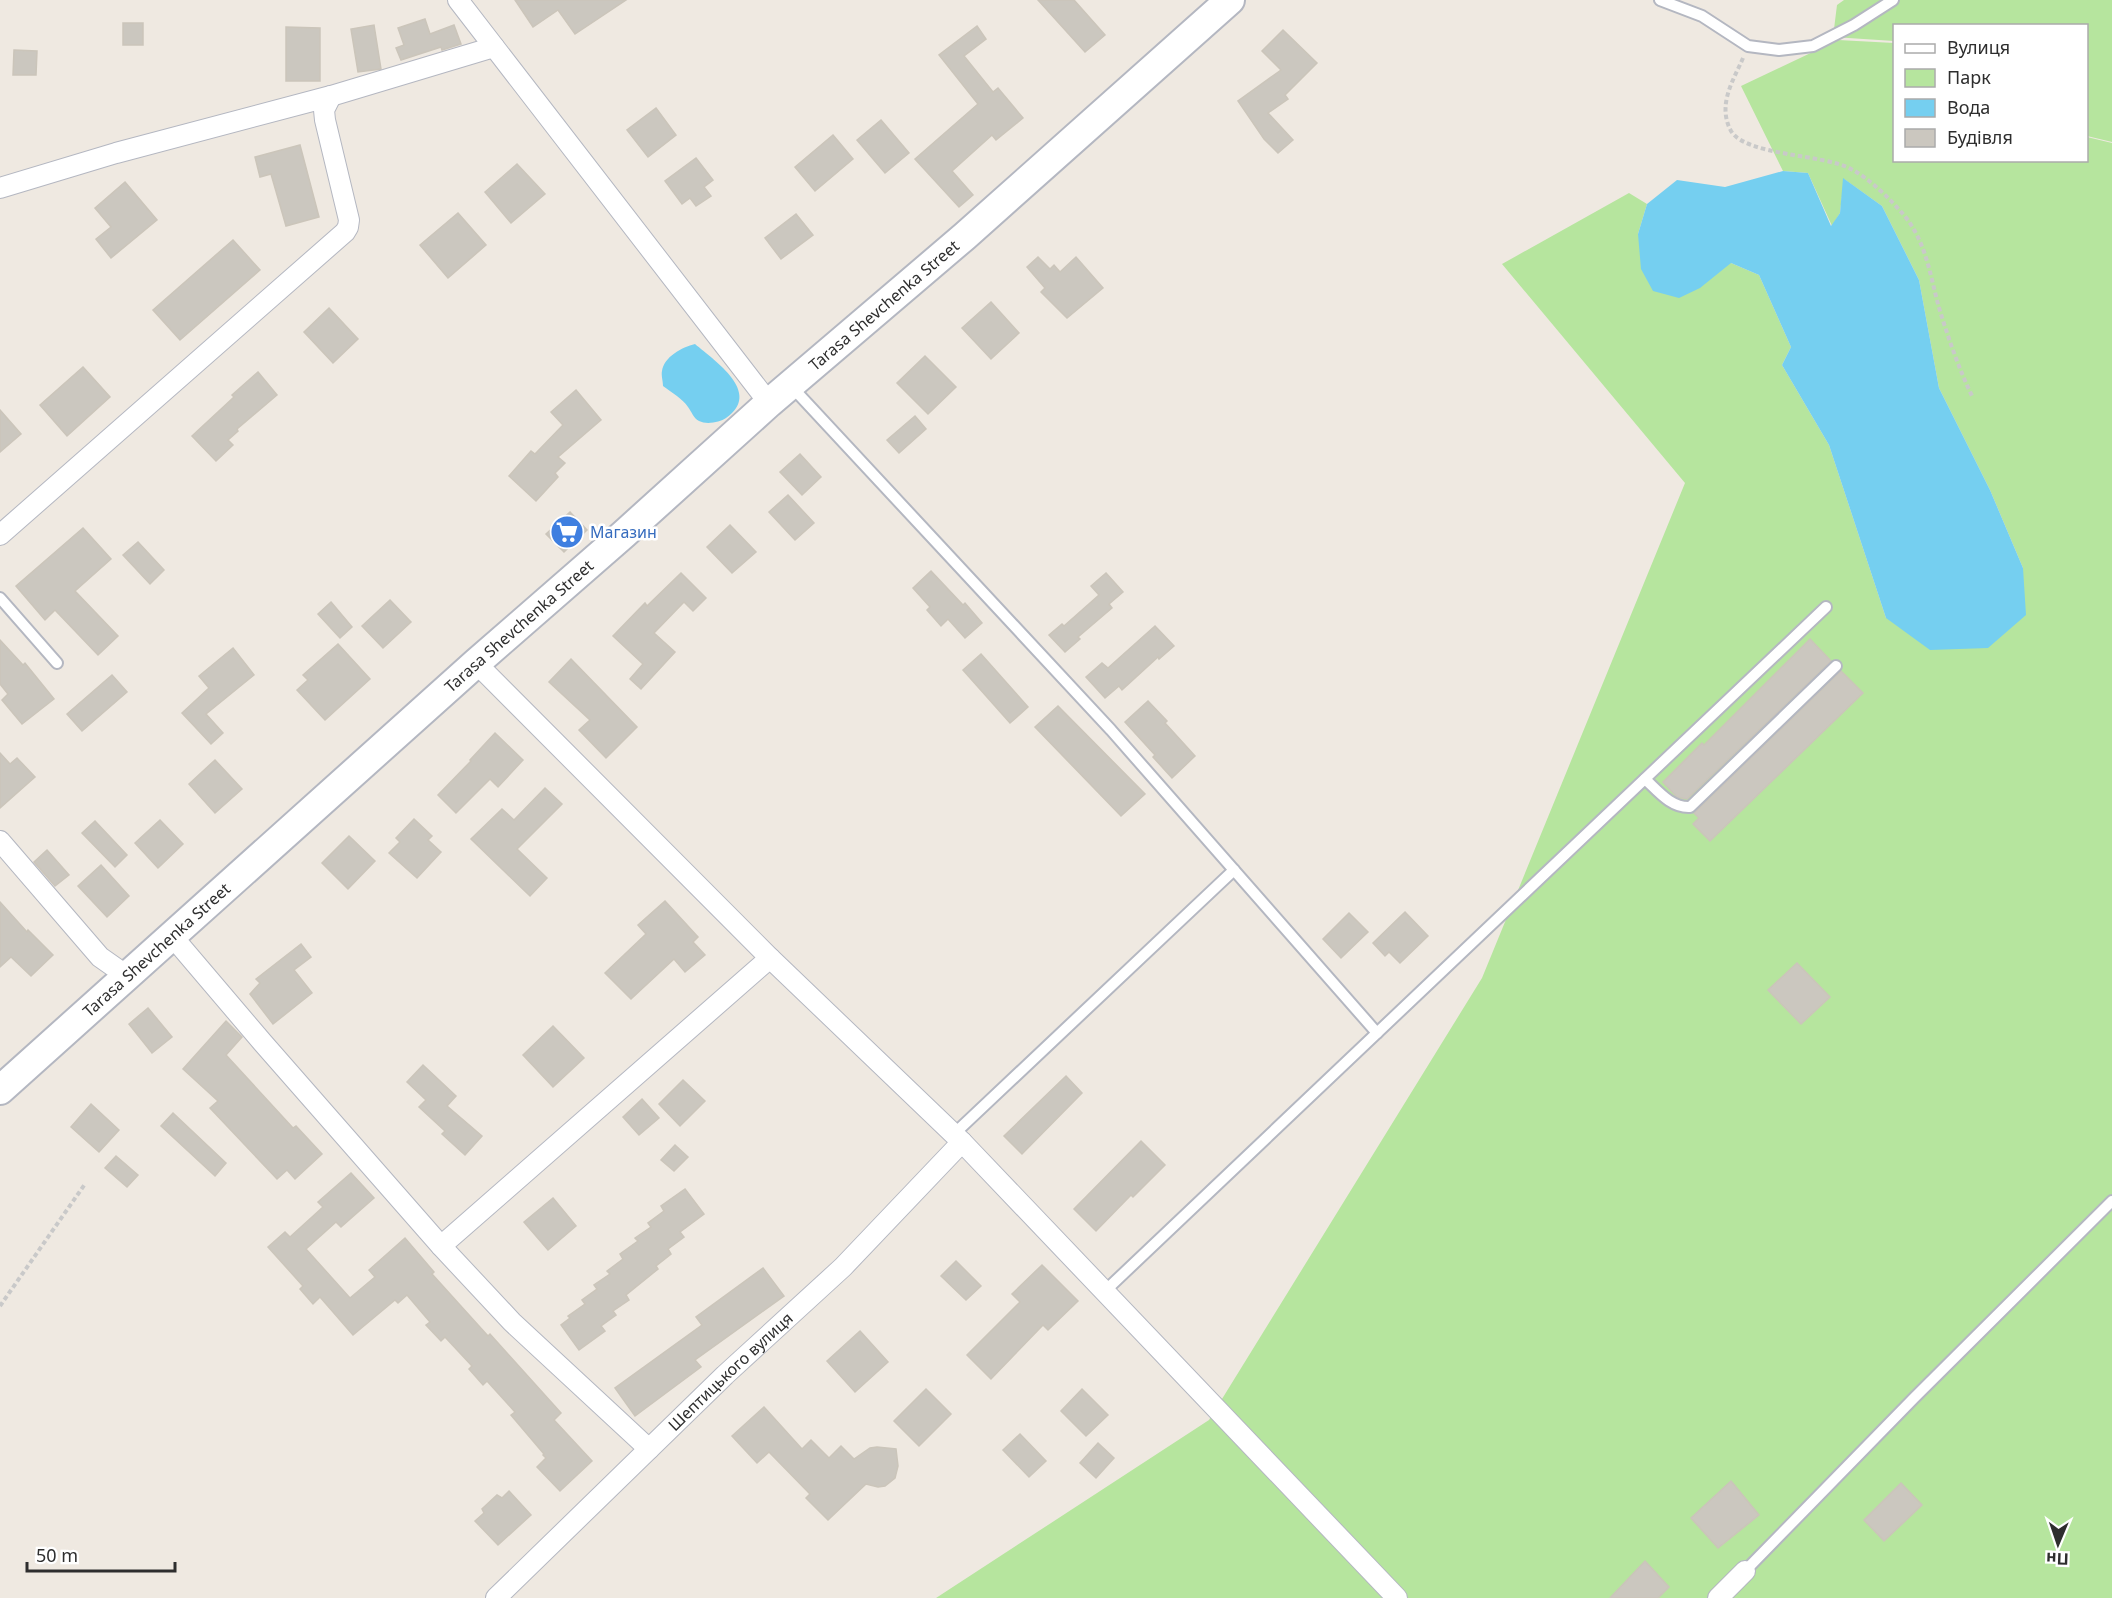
<svg xmlns="http://www.w3.org/2000/svg" width="2112" height="1598" viewBox="0 0 2112 1598" font-family="'Noto Sans',sans-serif">
  <style>
    .green { fill: #b6e59e }
    .water { fill: #75cff0 }
    .building { fill: #cbc7bf; stroke: #cbc5ba; stroke-width: 1.5 }
    .lines { fill: none; stroke-linecap: round; stroke-linejoin: round }
    .lane-casing { stroke: #b4b7c1; stroke-width: 14 }
    .street-casing { stroke: #b4b7c1; stroke-width: 22 }
    .secondary-casing { stroke: #b4b7c1; stroke-width: 32 }
    .path { stroke: #c9c9c9; stroke-width: 4; stroke-dasharray: 4.5 3; stroke-linecap: butt }
    .lane { stroke: #fff; stroke-width: 10 }
    .street { stroke: #fff; stroke-width: 20 }
    .secondary { stroke: #fff; stroke-width: 28 }
    .labels { text-anchor: middle; stroke-width: 5; stroke-linejoin: round; paint-order: stroke }
    .street-label { font-size: 16px; fill: #2e2e2e; stroke: #fff }
    .shop-label { font-size: 16px; fill: #366cbe; stroke: #fff; text-anchor: start }
  </style>
  <rect width="100%" height="100%" fill="#efe9e1"/>
  <g class="green">
    <polygon points="1844,0 2112,0 2112,142 2087,136 2086,26 1894,26 1894,41 1833,37 1837,5"/>
    <polygon points="1838,40 1894,43 1894,160 2086,160 2087,137 2112,143 2112,1598 936,1598 1209,1420 1482,978 1685,483 1502,264 1629,193 1647,204 1638,234 1731,263 1759,275 1791,347 1782,365 1829,445 1886,618 2023,568 1990,490 1939,388 1919,280 1882,206 1844,179 1840,213 1832,226 1808,173 1783,171 1741,86"/>
  </g>
  <g class="water">
    <polygon points="1783,171 1808,173 1831,226 1840,213 1843,178 1882,206 1919,280 1939,388 1990,490 2023,568 2026,615 1988,648 1930,650 1886,618 1829,445 1782,365 1791,347 1759,275 1731,263 1700,288 1679,298 1653,291 1641,269 1638,234 1647,204 1677,180 1725,187"/>
    <path d="M695,344C715,361 763,393 726,418C720,422 707,425 699,421C693,418 692,412 688,407C683,399 671,392 663,386C663,381 661,375 662,371C664,357 682,347 695,344Z"/>
  </g>
  <g class="building">
    <polygon points="515,0 626,0 575,34 558,10 533,27"/>
    <polygon points="1038,0 1074,0 1105,35 1085,52"/>
    <polygon points="425,19 430,34 454,25 461,44 442,50 441,47 401,60 396,48 404,45 398,28"/>
    <rect x="123" y="23" width="20" height="22"/>
    <polygon points="374,25 381,69 358,72 351,29"/>
    <polygon points="977,26 986,39 964,56 993,92 998,88 1023,118 996,140 992,135 952,171 973,195 959,207 915,159 978,104 939,55"/>
    <polygon points="286,27 320,28 320,81 286,81"/>
    <polygon points="1283,30 1317,63 1285,95 1288,99 1268,113 1293,140 1278,153 1264,139 1238,101 1281,70 1262,51"/>
    <polygon points="14,50 37,51 36,75 13,75"/>
    <polygon points="656,108 676,135 648,157 627,130"/>
    <polygon points="881,120 909,153 885,173 857,140"/>
    <polygon points="833,135 853,159 815,191 795,167"/>
    <polygon points="300,145 319,217 286,226 271,174 260,177 255,157"/>
    <polygon points="696,158 713,180 704,187 711,196 696,206 690,198 682,204 665,181"/>
    <polygon points="517,164 545,194 511,223 485,192"/>
    <polygon points="125,182 157,220 111,258 96,239 111,227 95,208"/>
    <polygon points="458,213 486,245 448,278 420,245"/>
    <polygon points="796,214 813,235 781,259 765,238"/>
    <polygon points="233,240 260,270 180,340 153,310"/>
    <polygon points="1038,257 1050,269 1054,265 1060,272 1076,257 1103,288 1067,318 1041,292 1045,288 1027,267"/>
    <polygon points="991,302 1019,333 991,359 962,328"/>
    <polygon points="329,308 358,339 333,363 304,332"/>
    <polygon points="925,356 956,387 928,414 897,383"/>
    <polygon points="83,367 110,397 67,436 40,405"/>
    <polygon points="258,372 277,395 237,429 238,431 228,440 233,445 216,461 192,436 234,397 232,395"/>
    <polygon points="576,390 601,420 558,457 565,463 555,473 558,477 536,501 509,476 531,451 535,454 563,425 551,412"/>
    <polygon points="0,410 21,434 0,452"/>
    <polygon points="915,416 926,429 899,453 887,440"/>
    <polygon points="800,454 821,477 802,495 780,472"/>
    <polygon points="788,495 814,523 795,540 769,512"/>
    <polygon points="570,512 587,530 564,552 546,534"/>
    <polygon points="730,525 756,552 732,573 707,547"/>
    <polygon points="83,528 111,559 75,591 118,636 98,655 55,610 45,620 16,586"/>
    <polygon points="138,542 164,570 150,584 123,555"/>
    <polygon points="931,571 963,605 965,603 982,623 965,638 948,619 941,626 927,610 930,607 913,588"/>
    <polygon points="681,573 706,598 693,611 684,602 654,633 675,652 641,689 630,679 643,664 613,636 645,603 647,606"/>
    <polygon points="1106,573 1123,592 1109,604 1112,608 1078,637 1080,639 1065,652 1049,635 1062,624 1064,626 1099,595 1091,586"/>
    <polygon points="390,600 411,622 383,648 362,626"/>
    <polygon points="331,602 352,627 340,638 318,614"/>
    <polygon points="1155,626 1174,646 1159,659 1158,657 1122,690 1119,686 1105,698 1086,677 1102,663 1108,668"/>
    <polygon points="1810,639 1831,661 1687,799 1677,797 1663,782 1702,743 1704,745"/>
    <polygon points="0,640 23,665 25,663 54,699 22,724 2,700 8,694 0,684"/>
    <polygon points="338,644 370,679 325,720 297,690 308,680 303,675"/>
    <polygon points="233,648 254,675 206,714 223,733 211,744 182,713 209,688 199,676"/>
    <polygon points="981,654 1028,707 1010,723 963,670"/>
    <polygon points="571,659 637,727 606,758 579,730 590,720 549,682"/>
    <polygon points="1841,671 1863,693 1710,841 1693,824 1699,818 1694,813"/>
    <polygon points="112,675 127,692 82,731 67,714"/>
    <polygon points="1148,701 1167,721 1165,723 1195,756 1172,778 1153,757 1155,755 1125,722"/>
    <polygon points="1058,706 1145,794 1121,816 1035,727"/>
    <polygon points="495,733 523,760 498,787 490,779 456,813 438,795 471,761 470,760"/>
    <polygon points="0,753 10,764 17,758 35,777 0,808"/>
    <polygon points="215,760 242,789 215,813 189,784"/>
    <polygon points="545,788 562,804 517,849 547,878 530,896 471,839 502,809 514,820"/>
    <polygon points="414,819 432,836 428,840 441,852 417,878 389,853 400,842 396,838"/>
    <polygon points="160,820 183,844 158,868 135,843"/>
    <polygon points="95,821 127,855 115,867 82,833"/>
    <polygon points="349,836 375,861 348,889 322,863"/>
    <polygon points="47,850 69,875 55,886 34,862"/>
    <polygon points="101,865 129,896 107,917 78,886"/>
    <polygon points="665,901 698,937 693,942 705,955 685,972 674,959 631,999 605,973 646,934 638,925"/>
    <polygon points="0,902 27,932 28,930 53,955 31,976 11,957 0,967"/>
    <polygon points="1405,912 1428,936 1400,963 1389,952 1385,956 1373,943"/>
    <polygon points="1349,913 1368,932 1341,958 1323,939"/>
    <polygon points="301,944 311,957 294,970 312,993 273,1024 250,994 260,983 256,979"/>
    <polygon points="1797,963 1830,997 1801,1024 1768,990"/>
    <polygon points="148,1008 172,1037 152,1053 129,1024"/>
    <polygon points="226,1021 242,1037 226,1055 293,1128 296,1126 322,1154 295,1179 287,1170 277,1179 210,1108 218,1101 183,1069"/>
    <polygon points="553,1026 584,1058 553,1087 523,1055"/>
    <polygon points="423,1065 456,1096 447,1106 482,1136 465,1155 442,1134 445,1131 419,1107 426,1100 407,1082"/>
    <polygon points="1066,1076 1082,1093 1022,1154 1004,1136"/>
    <polygon points="683,1080 705,1101 680,1126 659,1104"/>
    <polygon points="642,1099 659,1118 639,1135 623,1117"/>
    <polygon points="91,1104 119,1130 99,1152 71,1127"/>
    <polygon points="173,1113 226,1163 215,1176 161,1126"/>
    <polygon points="1141,1141 1165,1165 1133,1197 1131,1195 1096,1231 1074,1209"/>
    <polygon points="675,1145 688,1157 674,1171 661,1160"/>
    <polygon points="116,1156 138,1175 127,1187 105,1168"/>
    <polygon points="351,1173 374,1198 341,1227 336,1222 306,1249 350,1298 375,1277 369,1270 405,1238 434,1272 432,1274 488,1336 490,1334 561,1413 554,1420 592,1461 560,1491 537,1467 546,1458 543,1455 544,1454 511,1415 515,1412 487,1381 483,1385 469,1369 472,1366 445,1337 441,1341 426,1325 430,1322 407,1295 398,1303 395,1300 353,1335 320,1297 313,1304 300,1289 303,1286 268,1247 285,1232 290,1237 323,1207 318,1202"/>
    <polygon points="685,1189 704,1214 680,1232 684,1237 668,1249 671,1254 656,1266 658,1269 626,1295 629,1300 613,1311 616,1315 601,1326 605,1331 579,1350 561,1325 570,1318 568,1316 585,1304 582,1300 597,1289 594,1285 610,1274 607,1271 623,1259 620,1254 638,1241 635,1238 651,1227 648,1223 664,1211 661,1206"/>
    <polygon points="553,1198 576,1226 548,1250 524,1222"/>
    <polygon points="956,1261 981,1286 966,1300 941,1276"/>
    <polygon points="1042,1265 1078,1301 1048,1330 1043,1325 991,1379 967,1355 1020,1302 1012,1294"/>
    <polygon points="763,1268 784,1296 695,1360 701,1367 635,1416 615,1388 702,1325 696,1317"/>
    <polygon points="860,1331 888,1362 855,1392 827,1361"/>
    <polygon points="926,1389 951,1414 919,1446 894,1421"/>
    <polygon points="1082,1389 1108,1415 1086,1436 1061,1411"/>
    <polygon points="764,1407 802,1449 811,1440 829,1458 841,1446 854,1459 870,1448 877,1447 896,1449 898,1466 895,1478 885,1486 878,1487 866,1484 828,1520 806,1498 810,1494 769,1452 757,1463 732,1436"/>
    <polygon points="1020,1434 1046,1461 1029,1477 1003,1450"/>
    <polygon points="1098,1443 1114,1458 1096,1478 1080,1463"/>
    <polygon points="1731,1481 1759,1515 1718,1548 1691,1518"/>
    <polygon points="1901,1483 1922,1505 1884,1541 1864,1520"/>
    <polygon points="509,1491 531,1515 498,1545 475,1521 484,1513 482,1509 497,1495 502,1498"/>
    <polygon points="1645,1561 1669,1587 1658,1598 1610,1598"/>
  </g>
  <g class="lines">
    <defs>
      <g id="lane">
        <polyline points="1660,0 1702,16 1748,46 1779,50 1813,46 1854,25 1893,0"/>
        <polyline points="791,386 1111,730 1377,1033"/>
        <polyline points="0,598 57,663"/>
        <path d="M1645,779C1658,791 1671,808 1690,807L1836,666"/>
        <polyline points="954,1134 1234,870"/>
        <polyline points="1105,1291 1826,607"/>
        <polyline points="1745,1571 1914,1398 2112,1201"/>
      </g>
      <g id="street">
        <polyline points="458,0 769,403"/>
        <polyline points="0,188 116,153 331,96 494,47"/>
        <polyline points="0,535 345,232 348,227 349,220 325,120 324,110 331,96"/>
        <polyline points="476,663 770,958 962,1142 1397,1598"/>
        <polyline points="0,841 100,957 127,976"/>
        <polyline points="172,936 263,1043 441,1246 770,958"/>
        <polyline points="441,1246 512,1322 649,1449"/>
        <path id="s1" d="M496,1598L725,1375L843,1267L962,1142"/>
        <polyline points="1718,1598 1745,1571"/>
      </g>
      <g id="secondary">
        <path id="s2" d="M0,1090L476,663L624,534L769,403L965,236L1230,0"/>
      </g>
    </defs>
    <use href="#lane" class="lane-casing"/>
    <use href="#street" class="street-casing"/>
    <use href="#secondary" class="secondary-casing"/>
    <g class="path">
      <path d="M1743,58C1733,81 1717,105 1731,131C1746,156 1824,154 1851,169C1870,179 1889,198 1903,214C1927,242 1930,277 1940,311C1949,340 1959,369 1972,396"/>
      <polyline points="0,1306 85,1184"/>
    </g>
    <use href="#lane" class="lane"/>
    <use href="#street" class="street"/>
    <use href="#secondary" class="secondary"/>
  </g>
  <defs>
    <symbol id="supermarket-disc" viewBox="-11 -11 22 22"><circle r="9.5" fill="#3f7fe0" stroke="#fff"/><path d="M-6-5.5h2.5l.6 2H6L4.5 2H-2.5L-4.4-4H-6ZM-1.5 3.2a1.3 1.3 0 1 0 .1 0ZM3 3.2a1.3 1.3 0 1 0 .1 0Z" fill="#fff"/></symbol>
  </defs>
  <g fill-rule="evenodd">
    <use href="#supermarket-disc" x="548" y="513" width="38" height="38"/>
  </g>
  <g class="labels">
    <g class="street-label">
      <text dy="6" stroke="none"><textPath href="#s2" startOffset="1182">Tarasa Shevchenka Street</textPath></text>
      <text dy="6" stroke="none"><textPath href="#s2" startOffset="696">Tarasa Shevchenka Street</textPath></text>
      <text dy="6" stroke="none"><textPath href="#s2" startOffset="210">Tarasa Shevchenka Street</textPath></text>
      <text dy="6" stroke="none"><textPath href="#s1" startOffset="326">Шептицького вулиця</textPath></text>
    </g>
    <g class="shop-label">
      <text x="590" y="538">Магазин</text>
    </g>
  </g>
  <rect x="1893" y="24" width="195" height="138" fill="#ffffff" stroke="#ababab" stroke-width="1.5"/>
  <rect x="1905" y="44" width="30" height="9" fill="#ffffff" stroke="#ababab" stroke-width="1.5"/>
  <text x="1947" y="54" font-size="18" fill="#2e2e2e">Вулиця</text>
  <rect x="1905" y="69" width="30" height="18" fill="#b6e59e" stroke="#ababab" stroke-width="1.5"/>
  <text x="1947" y="84" font-size="18" fill="#2e2e2e">Парк</text>
  <rect x="1905" y="99" width="30" height="18" fill="#75cff0" stroke="#ababab" stroke-width="1.5"/>
  <text x="1947" y="114" font-size="18" fill="#2e2e2e">Вода</text>
  <rect x="1905" y="129" width="30" height="18" fill="#cbc7bf" stroke="#ababab" stroke-width="1.5"/>
  <text x="1947" y="144" font-size="18" fill="#2e2e2e">Будівля</text>
  <g transform="translate(2058 1544) rotate(182)" stroke="#ffffff" stroke-width="4.5" paint-order="stroke">
  <path d="M0-4.5L10 22L0 15L-10 22Z" fill="#2e2e2e"/>
  <text y="-9" font-size="16" font-weight="bold" text-anchor="middle" fill="#2e2e2e">Пн</text>
  </g>
  <path d="M27 1562v9h148v-9" fill="none" stroke="#2e2e2e" stroke-width="3"/>
  <text x="36" y="1562" font-size="18" fill="#2e2e2e" stroke="#ffffff" stroke-width="4.5" paint-order="stroke">50 m</text>
</svg>
